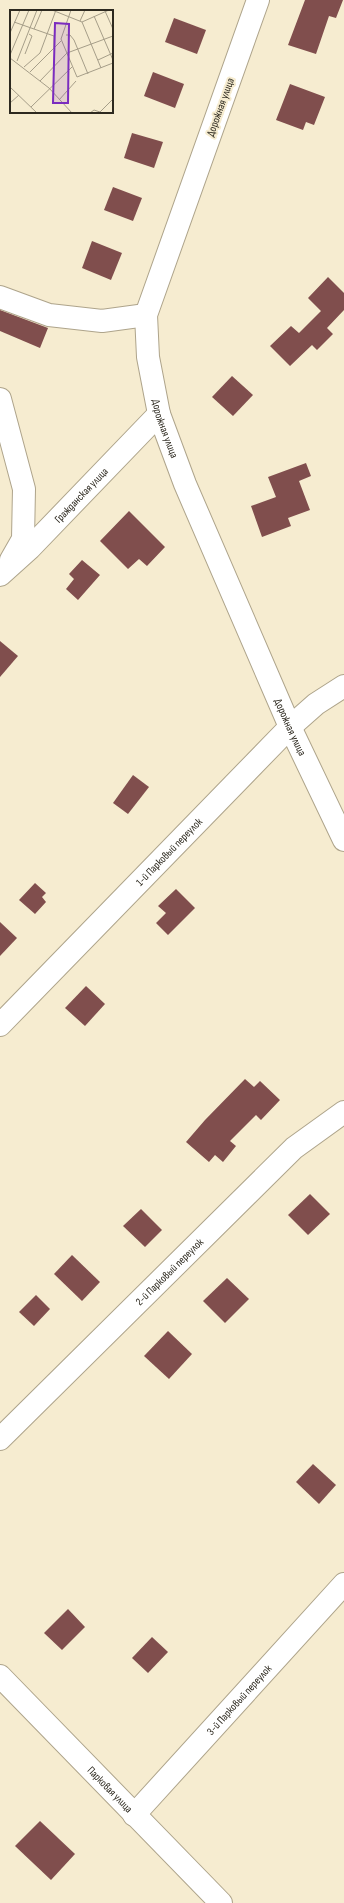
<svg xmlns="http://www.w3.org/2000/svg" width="344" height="1903" viewBox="0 0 344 1903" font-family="'Sofia Sans Condensed',sans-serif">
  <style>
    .building { fill: #804e4d }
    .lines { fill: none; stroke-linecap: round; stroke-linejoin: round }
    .minor-casing { stroke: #aea48b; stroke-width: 24 }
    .minor { stroke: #fff; stroke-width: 22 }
    .labels { text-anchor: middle; stroke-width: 4; stroke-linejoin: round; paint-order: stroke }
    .street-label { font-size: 11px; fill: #2d291f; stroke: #f6ecd0 }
    .inset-road { fill: none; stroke: #a69e89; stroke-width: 1 }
    .view { fill: #7b2cbf; fill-opacity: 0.15; stroke: #7b2cbf; stroke-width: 2 }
    .inset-edge { fill: none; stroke: #2d291f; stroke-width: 2 }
  </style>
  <rect width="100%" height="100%" fill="#f6ecd0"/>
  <g class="building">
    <polygon points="305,0 343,0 336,18 329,16 316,54 288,45"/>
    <polygon points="174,18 206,30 197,54 165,42"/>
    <polygon points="153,72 184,84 175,108 144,96"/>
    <polygon points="290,84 325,97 314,125 306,122 303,130 276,120"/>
    <polygon points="132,133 163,142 154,168 124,158"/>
    <polygon points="113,187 142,198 133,221 104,210"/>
    <polygon points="92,241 122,253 111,280 82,268"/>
    <polygon points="328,277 344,293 344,310 327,328 333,334 317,350 312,345 290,366 270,346 291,326 299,333 321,311 308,298"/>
    <polygon points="0,310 48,328 40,348 0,331"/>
    <polygon points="232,376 253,395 233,416 212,397"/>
    <polygon points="306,463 311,476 299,481 310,510 288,518 291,526 262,537 251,506 276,497 268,477"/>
    <polygon points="129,511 165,547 147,566 139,559 128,569 100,541"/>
    <polygon points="82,560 100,575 78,600 66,589 74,579 69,574"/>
    <polygon points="0,641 18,656 0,677"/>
    <polygon points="133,775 149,787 128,814 113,803"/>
    <polygon points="35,883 46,893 42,897 46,902 35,914 19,900"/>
    <polygon points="176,889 195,908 168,935 156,923 166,913 158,906"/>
    <polygon points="0,922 17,938 0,956"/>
    <polygon points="86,986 105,1004 85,1026 65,1008"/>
    <polygon points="245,1079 254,1087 260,1081 280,1100 261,1120 256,1115 230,1141 236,1146 223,1162 215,1155 209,1162 186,1142 205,1120"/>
    <polygon points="310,1194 330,1214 308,1235 288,1215"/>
    <polygon points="141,1209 162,1230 145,1247 123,1226"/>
    <polygon points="72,1255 100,1282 82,1301 54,1274"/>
    <polygon points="227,1278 249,1299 225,1323 203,1301"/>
    <polygon points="36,1295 50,1309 34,1326 19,1312"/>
    <polygon points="168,1331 192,1354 169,1379 144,1356"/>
    <polygon points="313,1464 336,1485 319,1504 296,1482"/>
    <polygon points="68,1609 85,1627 62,1650 44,1633"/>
    <polygon points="152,1637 168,1652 148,1673 132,1658"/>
    <polygon points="40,1821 75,1854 51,1880 15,1846"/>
  </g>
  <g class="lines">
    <defs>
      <g id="minor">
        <path id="s1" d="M258,0L146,315L148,357L159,414L185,484L290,727L344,840"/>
        <polyline points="0,297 49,315 102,321 146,315"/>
        <polyline points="0,399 24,489 23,539 11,560"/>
        <path id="s2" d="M0,575L30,548L159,414"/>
        <path id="s3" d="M0,1025L290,727L316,704L344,686"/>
        <path id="s4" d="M0,1439L294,1148L344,1112"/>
        <path id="s5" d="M0,1676L221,1903"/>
        <path id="s6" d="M134,1815L344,1584"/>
      </g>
    </defs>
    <use href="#minor" class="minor-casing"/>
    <use href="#minor" class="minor"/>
  </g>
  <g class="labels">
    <g class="street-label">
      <text transform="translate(220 107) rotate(-70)" y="4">Дорожная улица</text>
      <text dy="4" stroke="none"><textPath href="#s1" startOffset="450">Дорожная улица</textPath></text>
      <text dy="4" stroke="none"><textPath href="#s2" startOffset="114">Гражданская улица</textPath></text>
      <text dy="4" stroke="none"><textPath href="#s1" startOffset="774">Дорожная улица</textPath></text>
      <text dy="4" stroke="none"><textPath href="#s3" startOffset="242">1-й Парковый переулок</textPath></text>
      <text dy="4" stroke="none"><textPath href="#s4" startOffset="238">2-й Парковый переулок</textPath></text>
      <text dy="4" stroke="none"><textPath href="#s6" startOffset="156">3-й Парковый переулок</textPath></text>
      <text dy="4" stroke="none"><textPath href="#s5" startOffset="158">Парковая улица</textPath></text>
    </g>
  </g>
  <g transform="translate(10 10)">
    <rect width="103" height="103" fill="#f6ecd0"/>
    <path class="inset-road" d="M42,0L72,12L91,58M61,0L51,29L67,67L103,53M95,1L103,19M84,6L103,50M70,11L75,0M4,12L44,26V38M72,12L99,0M24,19L32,0M0,23L10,0M56,25H60L64,30L78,64M15,44L22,26L19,24M0,45L19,0M0,48L39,78L62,103M88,50L103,43M7,51L27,0M14,57L30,43L46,0M20,62L51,31M30,71L57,43L103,26M0,77L27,103M49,90L66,71M0,93L9,85M21,97L62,57M80,103L84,100L90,102L103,89"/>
    <path class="view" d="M45,13L59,14L58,93H43Z"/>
    <rect width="103" height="103" class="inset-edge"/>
  </g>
</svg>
